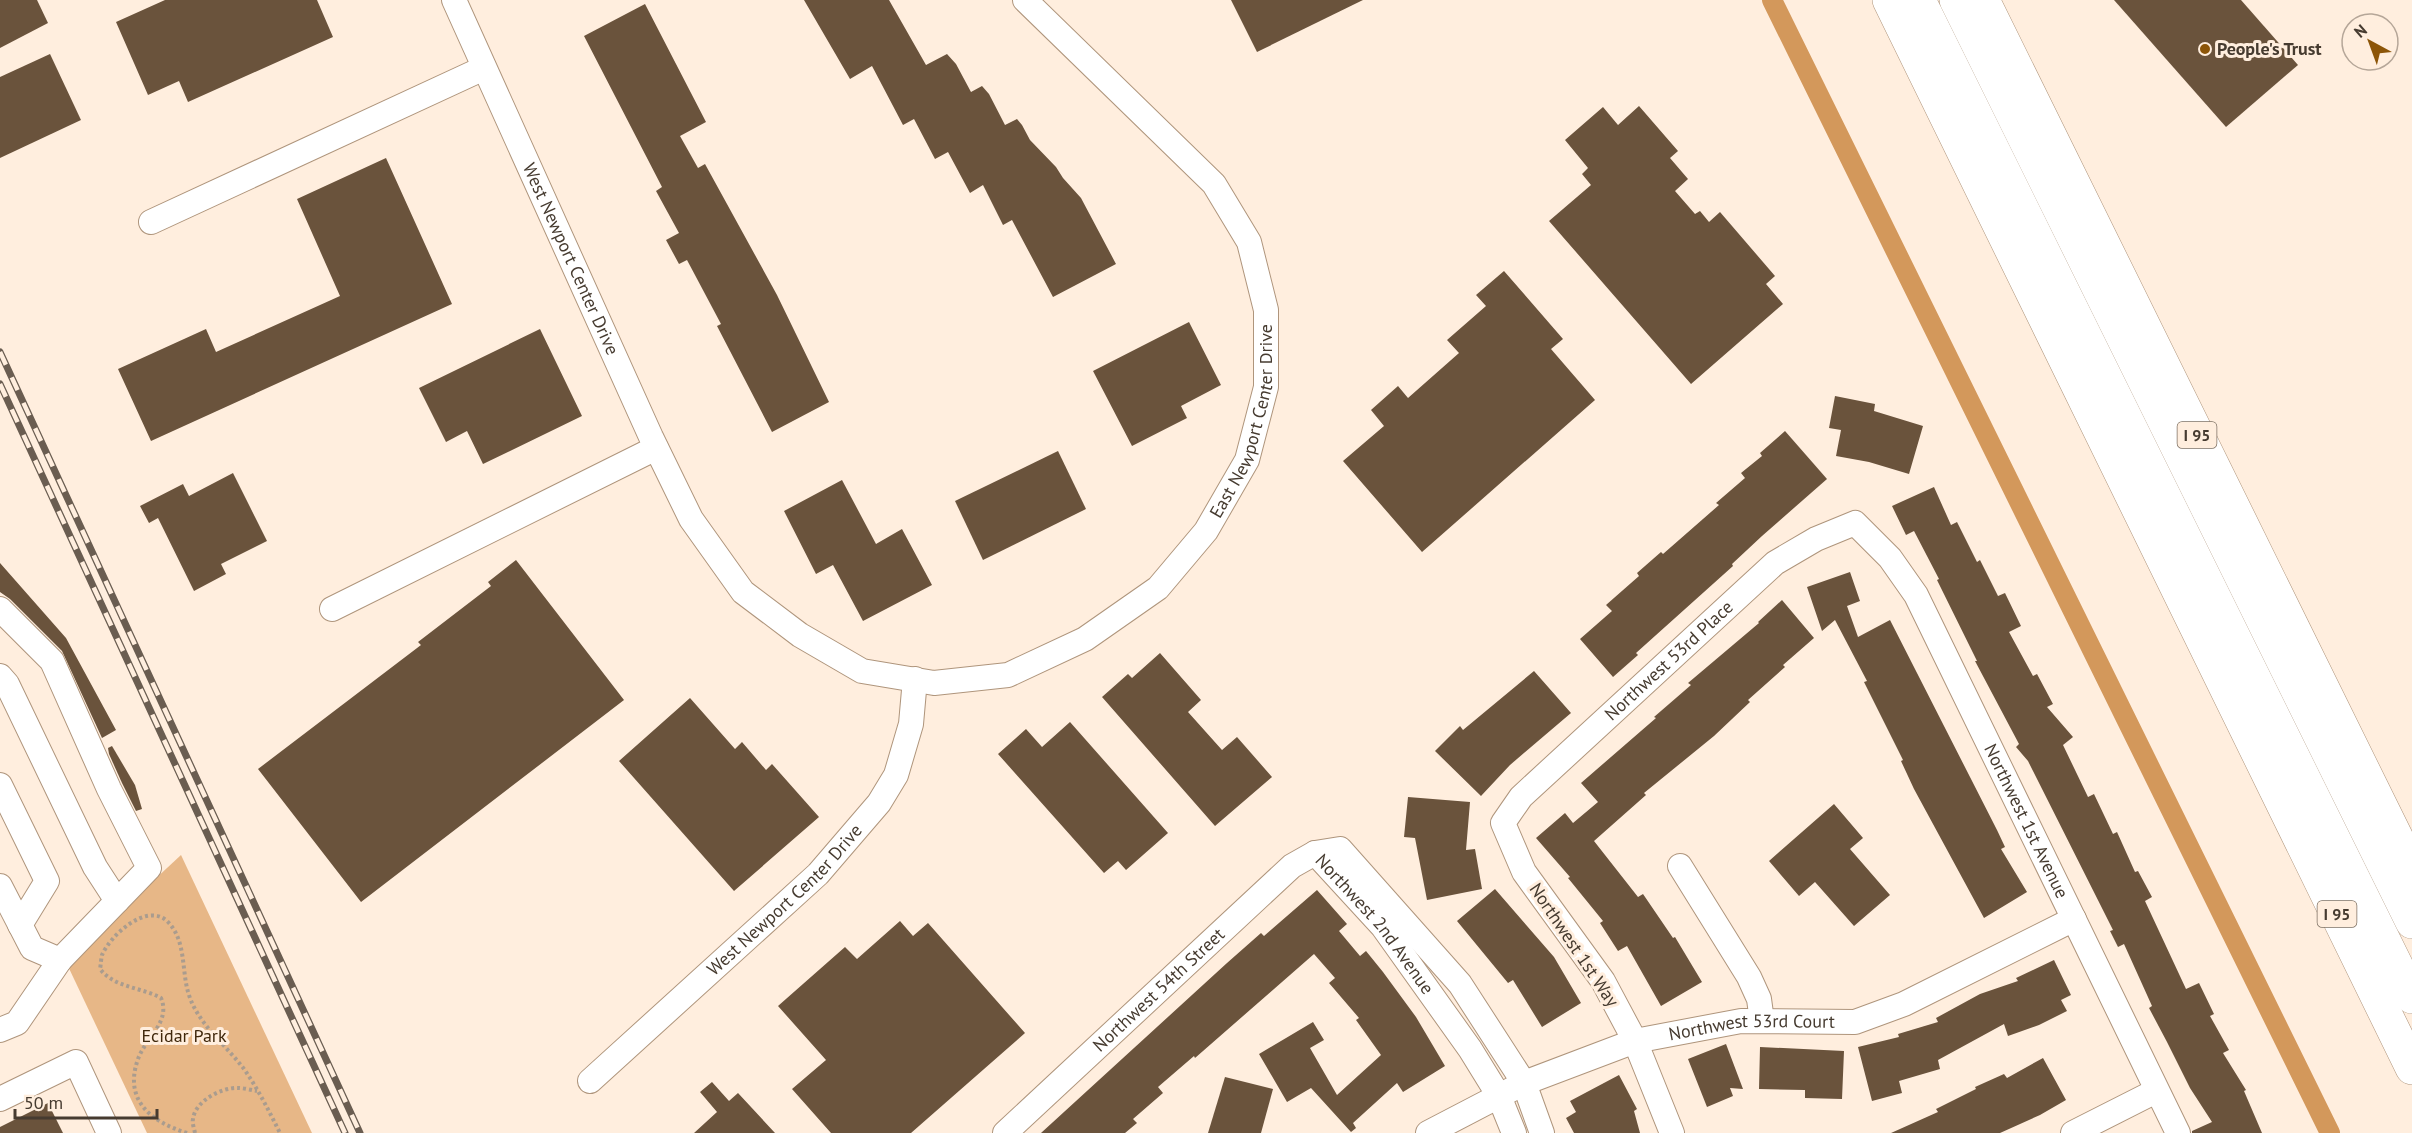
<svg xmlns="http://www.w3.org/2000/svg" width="2412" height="1133" viewBox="0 0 2412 1133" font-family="'PT Sans',sans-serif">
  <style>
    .green { fill: #e7b787 }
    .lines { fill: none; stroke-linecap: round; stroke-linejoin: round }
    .canal { stroke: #d3985b; stroke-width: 20 }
    .building { fill: #6a533c }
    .minor-casing { stroke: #af957c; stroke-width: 26 }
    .highway-casing { stroke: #af957c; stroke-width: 34 }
    .path { stroke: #aa9c8e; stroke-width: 4; stroke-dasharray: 3 3; stroke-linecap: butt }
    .minor { stroke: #fff; stroke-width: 24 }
    .highway { stroke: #fff; stroke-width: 33 }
    .rail-casing { stroke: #6a5d51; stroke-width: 7 }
    .rail { stroke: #ffeede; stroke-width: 4.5; stroke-dasharray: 14; stroke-linecap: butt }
    .poi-dot { fill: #8c5508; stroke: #ffeede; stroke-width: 2 }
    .labels { text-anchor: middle; stroke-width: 6; stroke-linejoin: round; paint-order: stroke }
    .shield { fill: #ffeede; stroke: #7e7164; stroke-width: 1.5 }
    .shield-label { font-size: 16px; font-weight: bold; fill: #463b30 }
    .poi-label { font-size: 18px; font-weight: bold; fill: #463b30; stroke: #ffeede; text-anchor: start }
    .street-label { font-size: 18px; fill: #463b30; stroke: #ffeede }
    .park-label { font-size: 18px; fill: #40280c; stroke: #ffeede }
  </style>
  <rect width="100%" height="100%" fill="#ffeede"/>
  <polygon class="green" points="181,855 312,1133 147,1133 66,962"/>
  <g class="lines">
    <polyline class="canal" points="1772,0 2330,1133"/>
  </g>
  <g class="building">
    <polygon points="0,0 37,0 48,23 0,48"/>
    <polygon points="165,0 317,0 333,37 188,102 179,81 148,95 116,22"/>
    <polygon points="804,0 889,0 926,65 947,54 956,64 971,92 982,86 989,94 1005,125 1017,119 1022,125 1030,140 1056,167 1063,178 1081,198 1116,264 1053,297 1012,220 1003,225 983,185 970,193 948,152 935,159 914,119 903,125 872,66 850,79"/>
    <polygon points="1231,0 1363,0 1257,52"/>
    <polygon points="2114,0 2241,0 2298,65 2226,127"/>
    <polygon points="645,4 706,122 680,136 698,168 705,164 777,295 829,402 772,432 717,326 721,324 687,260 679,264 666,240 679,233 656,191 662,187 584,36"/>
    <polygon points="50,54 81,120 0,158 0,77"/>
    <polygon points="1639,106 1678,151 1670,158 1688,179 1675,191 1695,214 1700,211 1709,222 1720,212 1775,276 1766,284 1783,304 1691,384 1549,221 1591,185 1582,174 1588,168 1565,140 1603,107 1618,125"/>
    <polygon points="386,158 452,304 151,441 118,369 206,329 216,352 340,296 297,199"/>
    <polygon points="1504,271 1563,339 1551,349 1595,400 1422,552 1343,461 1384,426 1371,410 1398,386 1408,398 1459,353 1447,340 1486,306 1476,295"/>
    <polygon points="1189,322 1221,385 1181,406 1187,418 1132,446 1093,371"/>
    <polygon points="540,329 582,416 483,464 467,431 446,442 419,388"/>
    <polygon points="1835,396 1875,404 1874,411 1923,426 1909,474 1869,462 1836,456 1841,430 1829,428"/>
    <polygon points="1785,431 1827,479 1762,536 1732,564 1733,566 1636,653 1638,655 1613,677 1580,639 1612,611 1606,605 1639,576 1637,573 1661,552 1663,554 1719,505 1716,503 1745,478 1741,473 1762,456 1760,453"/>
    <polygon points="1058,451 1086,509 983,560 955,501"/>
    <polygon points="233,473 267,541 221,564 226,574 194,591 158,518 149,523 140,506 183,484 189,496"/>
    <polygon points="842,480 876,544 902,529 932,585 863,621 833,565 816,574 784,511"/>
    <polygon points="1934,487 1951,525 1957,522 1977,562 1980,560 1998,596 2005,593 2021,626 2009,632 2033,676 2037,674 2053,704 2047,707 2073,737 2063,745 2088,797 2094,794 2113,834 2117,832 2135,872 2138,871 2152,897 2145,901 2186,989 2199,983 2214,1014 2210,1016 2229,1050 2223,1053 2246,1090 2244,1091 2262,1133 2192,1133 2192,1131 2212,1122 2190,1088 2167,1042 2149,1008 2152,1006 2124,944 2118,947 2110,931 2113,930 2028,761 2016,747 2019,744 1975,661 1977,661 1937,580 1939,579 1914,531 1906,535 1892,506"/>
    <polygon points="516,560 624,700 361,902 258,769 421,645 418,642 491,586 488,582"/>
    <polygon points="0,563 66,638 116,730 102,738 62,651 10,599 0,592"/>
    <polygon points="1850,572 1860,601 1847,606 1858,637 1890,620 1997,830 2005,847 2001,849 2027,892 1984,918 1914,789 1901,761 1903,760 1864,682 1867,681 1835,620 1822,631 1807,587"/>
    <polygon points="1782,600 1814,638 1783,665 1785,667 1748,700 1750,702 1714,736 1644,793 1646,795 1594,841 1638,897 1643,894 1673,938 1675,937 1702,982 1661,1006 1627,946 1618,951 1600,923 1603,921 1568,878 1570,877 1536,838 1565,813 1573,823 1598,802 1581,783 1656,718 1654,717 1691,685 1688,683 1759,623 1758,622"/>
    <polygon points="1160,653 1201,700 1188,712 1222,750 1237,737 1272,777 1215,826 1102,697 1128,674 1132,678"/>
    <polygon points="1534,671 1571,713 1510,765 1481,796 1435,751 1460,726 1463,730"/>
    <polygon points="690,698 735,749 742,742 766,770 772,764 819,817 734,891 619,761"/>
    <polygon points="1070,722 1168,833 1126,870 1118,861 1104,873 998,754 1026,729 1042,747"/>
    <polygon points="112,746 135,785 142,809 136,811 122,783 109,754 108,748"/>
    <polygon points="1408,797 1470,802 1466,850 1475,849 1482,889 1427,900 1415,838 1404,837"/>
    <polygon points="1834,804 1863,838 1850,849 1890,895 1854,926 1815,882 1799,896 1769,861"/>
    <polygon points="1495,889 1554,957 1581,1003 1542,1027 1513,980 1508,983 1457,921"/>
    <polygon points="1317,890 1347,924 1339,931 1360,956 1366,951 1383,972 1416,1017 1445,1066 1403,1092 1397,1083 1353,1123 1356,1128 1351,1132 1311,1088 1287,1102 1259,1054 1313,1022 1324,1040 1310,1048 1337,1095 1381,1055 1356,1020 1359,1018 1329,983 1335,978 1314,954 1195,1058 1194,1056 1158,1087 1163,1093 1133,1119 1137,1123 1125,1133 1041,1133 1227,963 1261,933 1264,936"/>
    <polygon points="900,921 913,936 928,923 1025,1033 911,1133 831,1133 792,1089 826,1060 778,1006 845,947 857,959"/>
    <polygon points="2054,960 2071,995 2061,1000 2067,1011 2039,1025 2008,1036 2004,1024 1938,1060 1940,1069 1899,1081 1902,1093 1872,1101 1858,1047 1899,1037 1898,1034 1938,1022 1936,1018 1980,994 2018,981 2016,978"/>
    <polygon points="1726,1044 1743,1089 1730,1088 1733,1096 1707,1107 1688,1059"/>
    <polygon points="1760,1047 1844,1051 1842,1099 1805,1098 1805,1090 1759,1089"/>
    <polygon points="2043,1058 2066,1100 2040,1115 2000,1133 1891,1133 1938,1112 1936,1109 1976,1089 1975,1087 2004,1074 2007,1078"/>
    <polygon points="1619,1075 1637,1109 1634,1111 1640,1133 1574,1133 1566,1118 1576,1112 1570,1101"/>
    <polygon points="1225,1077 1273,1089 1261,1133 1208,1133"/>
    <polygon points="712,1082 729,1101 738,1093 775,1133 694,1133 717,1112 700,1092"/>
    <polygon points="48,1103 63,1133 0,1133 0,1127"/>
  </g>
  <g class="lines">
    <defs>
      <g id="minor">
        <path id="s1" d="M454,0L651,437L691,519L743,592L800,635L862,671L934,683L1008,675L1085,639L1158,588L1206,531L1247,460L1266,387V310L1249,242L1214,184L1025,0"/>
        <polyline points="151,222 484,68"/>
        <polyline points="0,609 52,661 109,789 149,868 60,960 17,1023 0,1030"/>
        <polyline points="332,609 656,448"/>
        <polyline points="0,676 7,684 95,867 117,901"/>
        <polyline points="0,785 47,881 20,925"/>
        <path id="s2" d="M1315,853L1383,927L1470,1049L1499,1096L1514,1133"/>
        <polyline points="1680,866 1749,977 1759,999 1762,1021"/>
        <polyline points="0,886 32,948 60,960"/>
        <path id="s3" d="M590,1081L818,874L879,803L896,775L911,724L915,679"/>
        <polyline points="0,1099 76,1062 109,1133"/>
        <path id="s4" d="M1005,1133L1292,866L1315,853L1340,849L1460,984L1524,1083L1542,1133"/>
        <path id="s5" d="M1428,1133L1524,1083L1635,1041L1741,1021L1855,1022L1904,1004L2074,919"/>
        <path id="s6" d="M1672,1133L1635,1041L1603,981L1524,872L1503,823L1521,797L1775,563L1816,539L1855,523L1890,558L1916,595L2178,1133"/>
        <polyline points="2073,1133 2156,1091"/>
      </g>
      <g id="highway">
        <polyline points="1889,0 2412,1068"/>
        <polyline points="1919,0 2412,997"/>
        <polyline points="1956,0 2412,922"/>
        <polyline points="1983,0 2412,869"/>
      </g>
    </defs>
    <use href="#minor" class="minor-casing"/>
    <use href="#highway" class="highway-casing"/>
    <g class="path">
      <path d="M187,1133C152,1122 123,1101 138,1059C146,1037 171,1022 161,998C141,987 115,988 100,969C101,964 101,959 102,955C110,936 146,902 167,921C187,940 181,972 189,995C198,1024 226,1045 244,1069C258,1089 269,1111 280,1133"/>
      <path d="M195,1133C194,1128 192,1123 193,1119C195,1101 222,1087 238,1088C244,1088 251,1090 257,1091"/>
    </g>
    <use href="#minor" class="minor"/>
    <use href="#highway" class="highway"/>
    <defs>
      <g id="rail">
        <polyline points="0,352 360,1133"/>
        <polyline points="0,384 345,1133"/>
      </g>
    </defs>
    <use href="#rail" class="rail-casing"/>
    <use href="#rail" class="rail"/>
  </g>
  <circle class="poi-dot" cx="2205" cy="49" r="6"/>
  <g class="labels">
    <g class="shield">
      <rect x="2177.5" y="422" width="39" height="26" rx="4.5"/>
      <rect x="2317.5" y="901" width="39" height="26" rx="4.5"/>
    </g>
    <g class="shield-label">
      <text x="2197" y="441">I 95</text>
      <text x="2337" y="920">I 95</text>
    </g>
    <g class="poi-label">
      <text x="2217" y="55">People's Trust</text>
    </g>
    <g class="street-label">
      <text dy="6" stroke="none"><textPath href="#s1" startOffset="284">West Newport Center Drive</textPath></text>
      <text dy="6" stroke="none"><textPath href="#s1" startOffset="1318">East Newport Center Drive</textPath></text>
      <text dy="6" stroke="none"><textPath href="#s6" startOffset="588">Northwest 53rd Place</textPath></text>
      <text dy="6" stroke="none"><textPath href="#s6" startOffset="1168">Northwest 1st Avenue</textPath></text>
      <text dy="6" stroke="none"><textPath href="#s3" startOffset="266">West Newport Center Drive</textPath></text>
      <text dy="6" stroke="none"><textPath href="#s2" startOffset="93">Northwest 2nd Avenue</textPath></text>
      <text transform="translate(1574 945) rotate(56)" y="6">Northwest 1st Way</text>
      <text dy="6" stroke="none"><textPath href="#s4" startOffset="210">Northwest 54th Street</textPath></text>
      <text dy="6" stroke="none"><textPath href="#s5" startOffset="345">Northwest 53rd Court</textPath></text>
    </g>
    <g class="park-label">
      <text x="184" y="1042">Ecidar Park</text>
    </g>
  </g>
  <g transform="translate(2370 42) rotate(319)"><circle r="28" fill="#ffeede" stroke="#b5a698" stroke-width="1.5"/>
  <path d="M0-4.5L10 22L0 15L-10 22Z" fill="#8c5508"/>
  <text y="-9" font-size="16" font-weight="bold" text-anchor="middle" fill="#463b30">N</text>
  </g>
  <path d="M15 1109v9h142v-9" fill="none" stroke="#463b30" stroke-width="3"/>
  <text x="24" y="1109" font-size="18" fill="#463b30" stroke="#ffeede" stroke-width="4.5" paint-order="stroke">50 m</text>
</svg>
